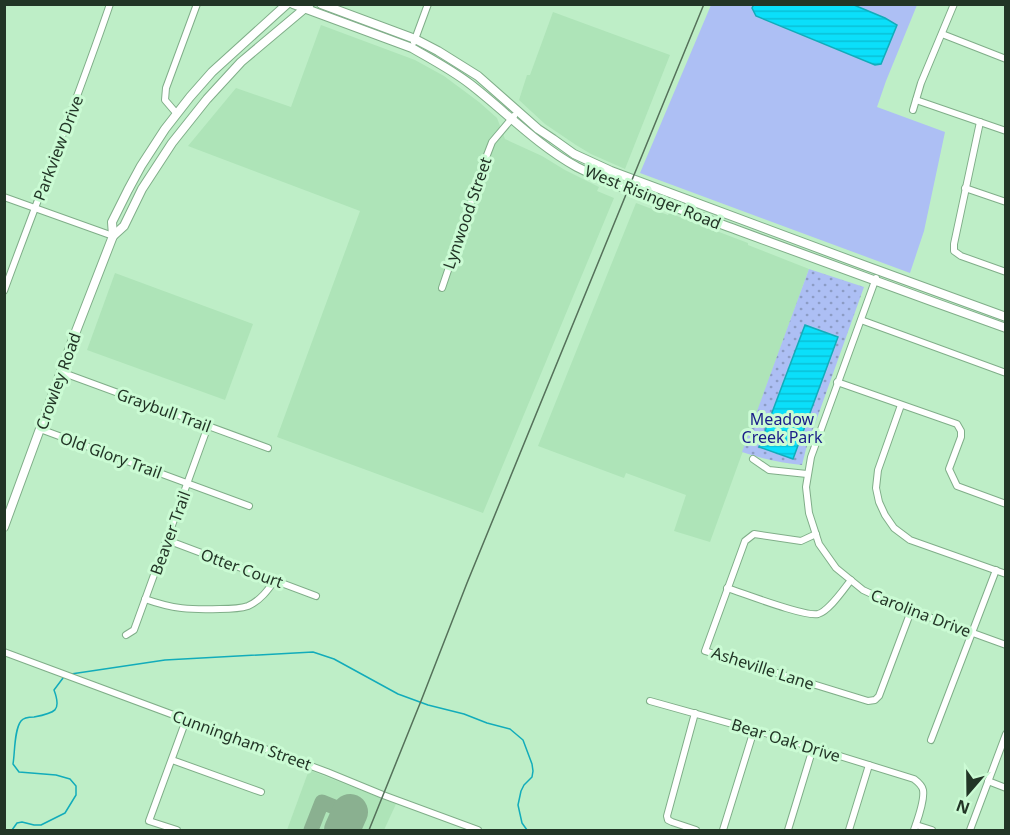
<svg xmlns="http://www.w3.org/2000/svg" width="1010" height="835" viewBox="0 0 1010 835" font-family="'Noto Sans',sans-serif">
  <style>
    .built { fill: #aee4b8 }
    .grass { fill: #adbff4 }
    .park { fill: url(#park-dots) }
    .water { fill: url(#water-rules); stroke: #12acba; stroke-width: 1.5 }
    .lines { fill: none; stroke-linecap: round; stroke-linejoin: round }
    .stream { stroke: #12acba; stroke-width: 1.5 }
    .taxiway { stroke: #8ab090; stroke-width: 15 }
    .runway { stroke: #8ab090; stroke-width: 36 }
    .minor-casing { stroke: #80ae89; stroke-width: 8 }
    .major-casing { stroke: #80ae89; stroke-width: 10 }
    .minor { stroke: #fff; stroke-width: 6 }
    .major { stroke: #fff; stroke-width: 8 }
    .rail { stroke: #55715a; stroke-width: 1.5 }
    .labels { text-anchor: middle; stroke-width: 6; stroke-linejoin: round; paint-order: stroke }
    .street-label { font-size: 16px; fill: #223526; stroke: #cbfbd4 }
    .park-label { font-size: 16px; fill: #191c89; stroke: #cbfbd4 }
  </style>
  <defs>
    <pattern id="park-dots" width="8" height="8" patternUnits="userSpaceOnUse" patternTransform="scale(1.5)"><rect width="8" height="8" fill="#adbff4"/><path d="M2 2h.1M6 6h.1" fill="none" stroke="#8c9cc5" stroke-width="1.8" stroke-linecap="round"/></pattern>
    <pattern id="water-rules" width="6" height="5" patternUnits="userSpaceOnUse" patternTransform="scale(1.5)"><rect width="6" height="5" fill="#0bdffa"/><path d="M0 2.5h6" fill="none" stroke="#0bc0d6"/></pattern>
  </defs>
  <rect width="100%" height="100%" fill="#beeec7"/>
  <g class="built">
    <polygon points="553,12 670,55 625,169 591,154 576,145 545,124 519,100 527,75 530,75"/>
    <polygon points="321,25 415,60 444,76 479,102 497,118 505,139 542,156 565,170 599,187 597,191 614,198 483,513 277,437 360,211 188,146 236,88 291,107"/>
    <polygon points="636,203 668,215 669,213 748,243 748,245 809,269 710,542 674,531 686,495 626,473 624,478 538,446"/>
    <polygon points="115,273 253,324 225,400 87,350"/>
    <polygon points="309,770 396,804 384,830 287,830"/>
  </g>
  <polygon class="grass" points="711,5 917,5 886,81 877,107 945,132 924,231 910,273 640,173"/>
  <path class="park" d="M809,269L864,287L806,449L802,465C781,463 762,459 742,452Z"/>
  <g class="water">
    <polygon points="754,4 854,5 885,18 897,25 881,64 875,65 756,16 752,8"/>
    <polygon points="805,325 838,337 793,459 759,447"/>
  </g>
  <g class="lines">
    <g class="stream">
      <polyline points="71,674 165,660 313,652 334,659 398,694 428,705 464,714 487,723 510,729 523,740 532,764 533,771 532,777 524,785 521,791 518,805 522,823 527,830"/>
      <path d="M12,830L17,823L22,822L34,825H41L65,813L76,795V786L70,779L56,775L19,772L13,764C15,753 14,730 21,721C24,717 30,717 34,717C55,713 62,711 54,690L63,678"/>
    </g>
    <polyline class="taxiway" points="311,830 322,802 349,813"/>
    <polyline class="runway" points="342,830 350,812"/>
    <defs>
      <g id="minor">
        <polyline points="942,34 1006,59"/>
        <polyline points="414,42 428,4"/>
        <polyline points="916,100 1006,131"/>
        <polyline points="913,110 921,83 954,4"/>
        <polyline points="177,114 165,100 166,88 197,4"/>
        <polyline points="980,122 954,244 954,251 961,256 1006,272"/>
        <polyline points="965,188 1006,202"/>
        <polyline points="4,197 113,236"/>
        <polyline points="876,278 811,457 806,487 809,513 819,544 836,568 863,590 893,604 1006,645"/>
        <polyline points="442,288 487,155 492,142 514,116"/>
        <path d="M4,291C39,195 77,101 110,4"/>
        <polyline points="861,320 1006,373"/>
        <polyline points="61,372 268,448"/>
        <polyline points="837,382 957,424 961,431 961,437 949,469 957,486 1006,504"/>
        <polyline points="901,405 878,470 876,488 879,502 885,515 894,528 910,540 1006,574"/>
        <polyline points="40,429 249,506"/>
        <polyline points="753,459 769,470 807,474"/>
        <polyline points="816,534 801,541 754,534 745,541 705,651 868,701 875,700 879,696 911,611"/>
        <polyline points="167,540 316,596"/>
        <path d="M727,588C743,593 804,617 818,614C829,611 843,590 851,580"/>
        <path d="M145,599C173,609 190,610 220,609C229,609 239,609 248,606C260,601 268,590 275,580"/>
        <polyline points="126,635 134,630 208,426"/>
        <polyline points="4,652 327,772 383,795 478,830"/>
        <path d="M650,701L772,735L914,779C918,782 922,785 923,790C925,801 917,821 914,830"/>
        <polyline points="695,713 667,816 668,820 672,822 696,830"/>
        <polyline points="931,740 996,570"/>
        <polyline points="172,760 261,792"/>
        <polyline points="988,781 1006,788"/>
        <polyline points="916,825 932,830"/>
        <polyline points="177,830 149,821 186,720"/>
        <polyline points="723,830 754,730"/>
        <polyline points="788,830 813,748"/>
        <polyline points="849,830 869,765"/>
        <polyline points="970,830 1006,734"/>
      </g>
      <g id="major">
        <path d="M293,4L412,48C431,59 452,70 470,84C505,111 537,145 577,167C628,193 684,210 737,230C826,263 916,296 1006,328"/>
        <polyline points="321,4 415,39 438,51 478,76 538,129 553,139 574,154 611,171 866,266 1006,317"/>
        <polyline points="113,236 124,226 142,189 172,143 207,99 241,62 310,4"/>
        <polyline points="4,527 73,339 113,236 112,222 128,190 141,166 165,129 190,97 212,72 287,4"/>
      </g>
    </defs>
    <use href="#minor" class="minor-casing"/>
    <use href="#major" class="major-casing"/>
    <use href="#minor" class="minor"/>
    <use href="#major" class="major"/>
    <polyline class="rail" points="369,830 421,701 467,583 704,4"/>
  </g>
  <g class="labels">
    <g class="street-label">
      <text transform="translate(58 148) rotate(-69)" y="6">Parkview Drive</text>
      <text transform="translate(653 197) rotate(22)" y="6">West Risinger Road</text>
      <text transform="translate(467 213) rotate(-71)" y="6">Lynwood Street</text>
      <text transform="translate(58 381) rotate(-70)" y="6">Crowley Road</text>
      <text transform="translate(164 410) rotate(20)" y="6">Graybull Trail</text>
      <text transform="translate(111 455) rotate(20)" y="6">Old Glory Trail</text>
      <text transform="translate(170 533) rotate(-70)" y="6">Beaver Trail</text>
      <text transform="translate(242 568) rotate(20)" y="6">Otter Court</text>
      <text transform="translate(921 613) rotate(21)" y="6">Carolina Drive</text>
      <text transform="translate(763 668) rotate(18)" y="6">Asheville Lane</text>
      <text transform="translate(242 740) rotate(20)" y="6">Cunningham Street</text>
      <text transform="translate(786 740) rotate(17)" y="6">Bear Oak Drive</text>
    </g>
    <g class="park-label">
      <text x="782" y="425">Meadow<tspan x="782" dy="18">Creek Park</tspan></text>
    </g>
  </g>
  <rect width="1010" height="835" fill="none" stroke="#223526" stroke-width="12"/>
  <g transform="translate(968 793) rotate(200)" stroke="#cbfbd4" stroke-width="4.5" paint-order="stroke">
  <path d="M0-4.5L10 22L0 15L-10 22Z" fill="#223526"/>
  <text y="-9" font-size="16" font-weight="bold" text-anchor="middle" fill="#223526">N</text>
  </g>
</svg>
